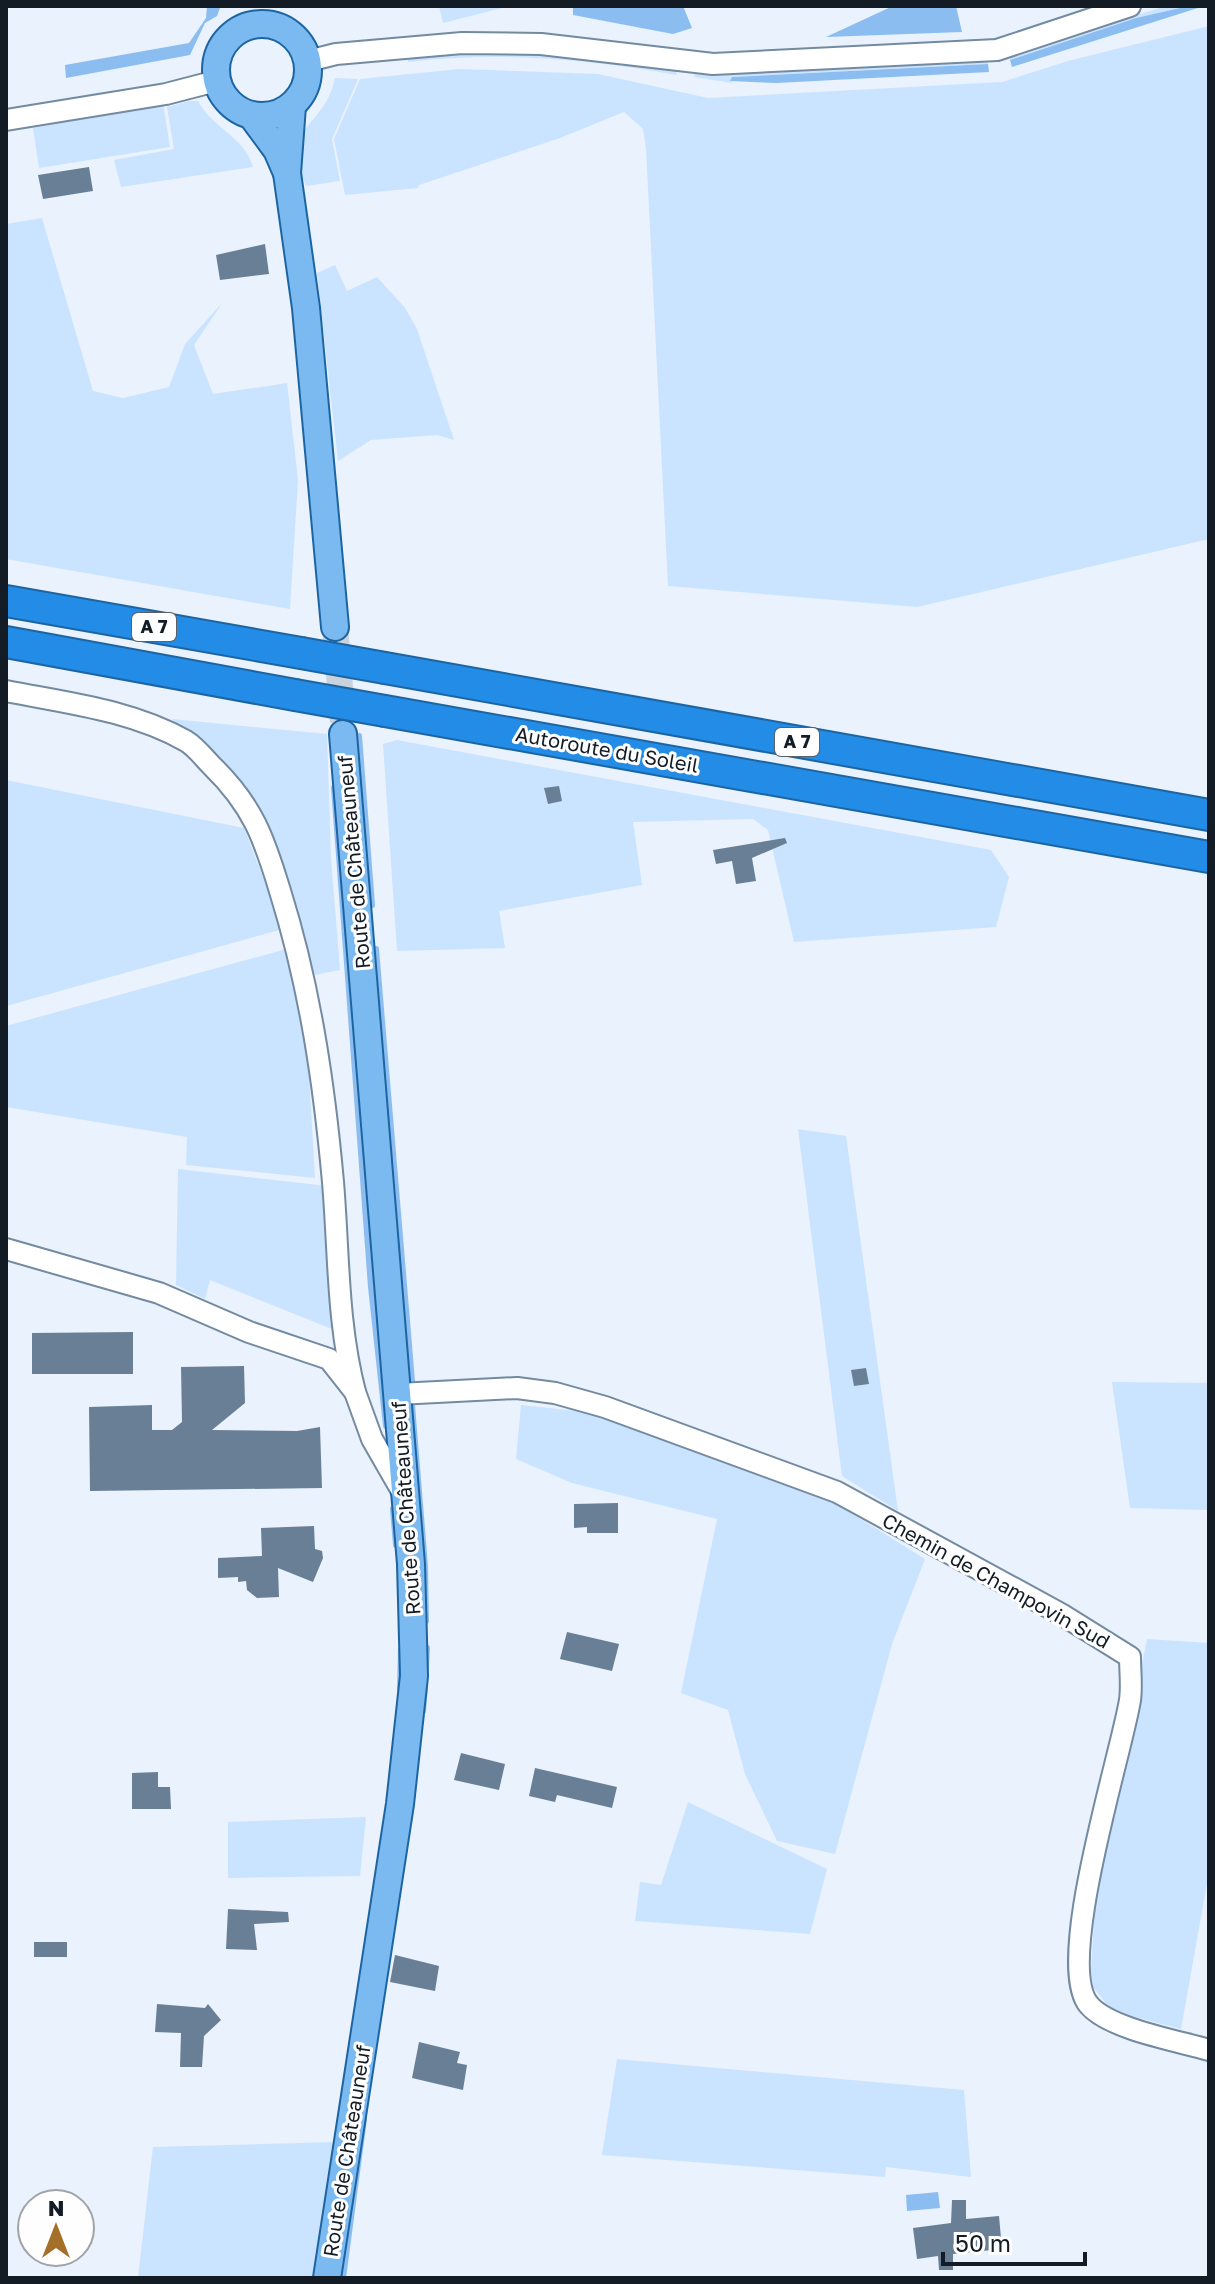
<svg xmlns="http://www.w3.org/2000/svg" width="1215" height="2284" viewBox="0 0 1215 2284" font-family="'Golos Text',sans-serif">
  <style>
    .green { fill: #cae4ff }
    .water { fill: #8bbdf1 }
    .lines { fill: none; stroke-linecap: round; stroke-linejoin: round }
    .stream { stroke: #8bbdf1; stroke-width: 6 }
    .building { fill: #697f96 }
    .major-tunnel { stroke: #c9d2dd; stroke-width: 26; stroke-dasharray: 26 13; stroke-linecap: butt }
    .minor-casing { stroke: #738aa1; stroke-width: 24 }
    .major-casing { stroke: #1d65a2; stroke-width: 30 }
    .highway-casing { stroke: #1d65a2; stroke-width: 34 }
    .minor { stroke: #fff; stroke-width: 20 }
    .major { stroke: #7abaf0; stroke-width: 26 }
    .highway { stroke: #228ce6; stroke-width: 30 }
    .highway-bridge-casing { stroke: #1d65a2; stroke-width: 34; stroke-linecap: butt }
    .highway-bridge { stroke: #228ce6; stroke-width: 30 }
    .labels { text-anchor: middle; stroke-width: 6; stroke-linejoin: round; paint-order: stroke }
    .shield { fill: #fefefe; stroke: #5a6066; stroke-width: 2 }
    .shield-label { font-size: 18px; font-weight: bold; fill: #131c25 }
    .street-label { font-size: 20px; fill: #131c25; stroke: #fefefe }
  </style>
  <rect width="100%" height="100%" fill="#e9f2fd"/>
  <g class="green">
    <polygon points="439,6 501,6 502,8 443,23"/>
    <polygon points="1166,6 1189,6 1136,18 1010,60 1009,55"/>
    <polygon points="1209,26 1209,539 917,607 668,586 646,149 643,129 624,112 560,138 419,185 418,188 345,195 334,139 360,79 459,69 598,74 708,98 1002,82 1068,61"/>
    <path d="M456,53L552,54L677,71L676,75C587,59 498,51 408,62V58Z"/>
    <polygon points="988,59 988,64 732,77 732,83 694,77 695,72"/>
    <path d="M335,78L358,79L332,139L340,181L306,186C300,174 295,143 304,131C318,112 329,105 335,78Z"/>
    <path d="M190,101H198C213,129 245,137 253,167L121,187L114,160L174,149L167,107Z"/>
    <polygon points="163,103 170,147 39,168 33,128"/>
    <polygon points="42,218 93,391 123,398 169,387 185,344 223,302 194,345 213,394 287,383 298,480 290,609 6,559 6,224"/>
    <polygon points="335,265 347,291 377,277 405,308 417,329 454,440 437,435 371,440 338,461 317,273"/>
    <polygon points="172,719 327,734 331,859 340,970 314,975 269,824 257,802"/>
    <polygon points="397,740 991,850 1009,877 996,927 794,942 768,830 753,819 633,822 642,885 499,911 505,948 397,951 383,744"/>
    <polygon points="6,780 244,828 283,929 6,1006"/>
    <polygon points="290,948 308,1057 315,1178 186,1165 187,1137 6,1107 6,1026"/>
    <polygon points="798,1129 846,1136 898,1511 842,1476"/>
    <polygon points="178,1169 327,1186 332,1329 210,1280 205,1299 176,1285"/>
    <polygon points="1112,1382 1209,1383 1209,1510 1130,1508"/>
    <polygon points="521,1405 586,1412 838,1505 925,1559 892,1644 835,1854 777,1841 745,1774 728,1710 681,1693 717,1519 572,1483 516,1459"/>
    <polygon points="1147,1639 1209,1643 1209,1872 1181,2029 1112,2011 1090,1983 1095,1907"/>
    <polygon points="688,1802 827,1869 810,1934 635,1921 640,1882 661,1885"/>
    <polygon points="366,1817 360,1876 228,1878 228,1822"/>
    <polygon points="617,2059 964,2090 971,2177 886,2167 885,2177 602,2155"/>
    <polygon points="336,2142 313,2278 138,2278 153,2147"/>
  </g>
  <g class="water">
    <polygon points="207,6 220,8 217,16 205,23 190,55 66,78 65,65 189,43 206,18"/>
    <polygon points="573,6 683,6 692,28 673,34 573,15"/>
    <polygon points="893,6 956,6 962,32 826,37"/>
    <polygon points="1189,6 1201,7 1012,67 1010,60 1136,18"/>
    <polygon points="988,64 989,72 776,83 730,81 732,77"/>
    <polygon points="938,2192 940,2208 907,2211 906,2195"/>
  </g>
  <g class="lines">
    <g class="stream">
      <polyline points="359,736 372,905"/>
      <polyline points="334,788 371,1287 386,1426"/>
      <polyline points="376,949 412,1381"/>
      <polyline points="412,1405 425,1566 426,1621"/>
      <polyline points="393,1509 396,1545"/>
      <polyline points="426,1667 427,1648"/>
      <polyline points="400,1689 401,1649"/>
      <polyline points="423,1711 425,1686"/>
      <polyline points="343,2278 364,2119"/>
    </g>
  </g>
  <g class="building">
    <polygon points="89,167 93,191 43,199 38,175"/>
    <polygon points="265,244 269,274 220,280 216,255"/>
    <polygon points="559,786 562,801 548,804 544,788"/>
    <polygon points="785,838 787,843 752,858 756,881 736,884 732,861 716,864 713,850"/>
    <polygon points="133,1332 133,1374 32,1374 32,1333"/>
    <polygon points="244,1366 245,1403 212,1430 297,1431 320,1427 322,1488 90,1491 89,1407 152,1405 152,1430 172,1430 182,1422 181,1367"/>
    <polygon points="866,1368 869,1384 854,1386 851,1370"/>
    <polygon points="618,1503 618,1533 587,1533 587,1527 574,1528 574,1504"/>
    <polygon points="314,1526 315,1549 322,1551 323,1558 313,1582 278,1568 279,1597 257,1598 247,1590 246,1581 238,1582 238,1577 218,1578 218,1558 262,1556 261,1528"/>
    <polygon points="567,1632 619,1644 612,1671 560,1659"/>
    <polygon points="461,1753 505,1764 499,1790 454,1780"/>
    <polygon points="535,1768 617,1787 612,1808 557,1795 555,1802 529,1796"/>
    <polygon points="158,1772 158,1787 170,1787 171,1809 132,1809 132,1773"/>
    <polygon points="228,1909 288,1912 289,1922 254,1924 257,1950 226,1949"/>
    <rect x="34" y="1942" width="33" height="15"/>
    <polygon points="395,1955 439,1966 435,1991 390,1982"/>
    <polygon points="157,2004 205,2008 208,2004 221,2020 204,2036 202,2067 180,2067 181,2033 155,2032"/>
    <polygon points="419,2042 460,2052 457,2063 467,2065 463,2090 412,2078"/>
    <polygon points="952,2200 966,2200 966,2219 999,2216 1002,2249 953,2254 953,2270 939,2270 938,2256 917,2259 913,2228 951,2223"/>
  </g>
  <g class="lines">
    <polyline class="major-tunnel" points="335,627 343,722"/>
    <defs>
      <g id="minor">
        <polyline points="308,61 336,54 462,43 541,44 713,64 997,50 1130,6"/>
        <polyline points="6,120 166,94 216,81"/>
        <path d="M6,691C67,703 131,710 186,741C196,747 204,758 212,766C253,806 264,838 280,891C310,987 324,1083 333,1182C339,1254 337,1322 355,1392"/>
        <polyline points="6,1249 159,1293 249,1332 329,1359 355,1392 372,1439 403,1493"/>
        <path d="M398,1394L517,1388L555,1393L605,1407L837,1492L1061,1614L1130,1657C1130,1670 1132,1686 1130,1700C1121,1756 1054,1964 1089,2005C1109,2029 1179,2041 1209,2050"/>
      </g>
      <g id="major">
        <circle cx="262" cy="70" r="46"/>
        <polyline points="252,116 277,150 287,173 306,308 335,627"/>
        <polyline points="287,173 292,106"/>
        <polyline points="327,2278 400,1804 414,1676 411,1564 343,734"/>
      </g>
      <g id="highway">
        <polyline points="6,601 301,653"/>
        <polyline points="6,642 295,695"/>
        <polyline points="385,668 1209,815"/>
        <polyline points="385,711 1209,857"/>
      </g>
    </defs>
    <use href="#minor" class="minor-casing"/>
    <use href="#major" class="major-casing"/>
    <use href="#highway" class="highway-casing"/>
    <use href="#minor" class="minor"/>
    <use href="#major" class="major"/>
    <use href="#highway" class="highway"/>
    <defs>
      <g id="highway-bridge">
        <polyline points="301,653 385,668"/>
        <polyline points="295,695 385,711"/>
      </g>
    </defs>
    <use href="#highway-bridge" class="highway-bridge-casing"/>
    <use href="#highway-bridge" class="highway-bridge"/>
  </g>
  <g class="labels">
    <g class="shield">
      <rect x="132" y="613" width="44" height="28" rx="6"/>
      <rect x="775" y="728" width="44" height="28" rx="6"/>
    </g>
    <g class="shield-label">
      <text x="154" y="633">A 7</text>
      <text x="797" y="748">A 7</text>
    </g>
    <g class="street-label">
      <text transform="translate(607 750) rotate(10)" y="7">Autoroute du Soleil</text>
      <text transform="translate(354 862) rotate(-95)" y="7">Route de Châteauneuf</text>
      <text transform="translate(406 1508) rotate(-94)" y="7">Route de Châteauneuf</text>
      <text transform="translate(996 1581) rotate(29)" y="7">Chemin de Champovin Sud</text>
      <text transform="translate(347 2151) rotate(-81)" y="7">Route de Châteauneuf</text>
    </g>
  </g>
  <rect width="1215" height="2284" fill="none" stroke="#131c25" stroke-width="16"/>
  <g transform="translate(56 2228)"><circle r="38" fill="#fefefe" stroke="#a0a4a7" stroke-width="2"/>
  <path d="M0-6L14 30L0 20L-14 30Z" fill="#a46f28"/>
  <text y="-12" font-size="22" font-weight="bold" text-anchor="middle" fill="#131c25">N</text>
  </g>
  <path d="M943 2252v12h142v-12" fill="none" stroke="#131c25" stroke-width="4"/>
  <text x="955" y="2252" font-size="24" fill="#131c25" stroke="#fefefe" stroke-width="6" paint-order="stroke">50 m</text>
</svg>
